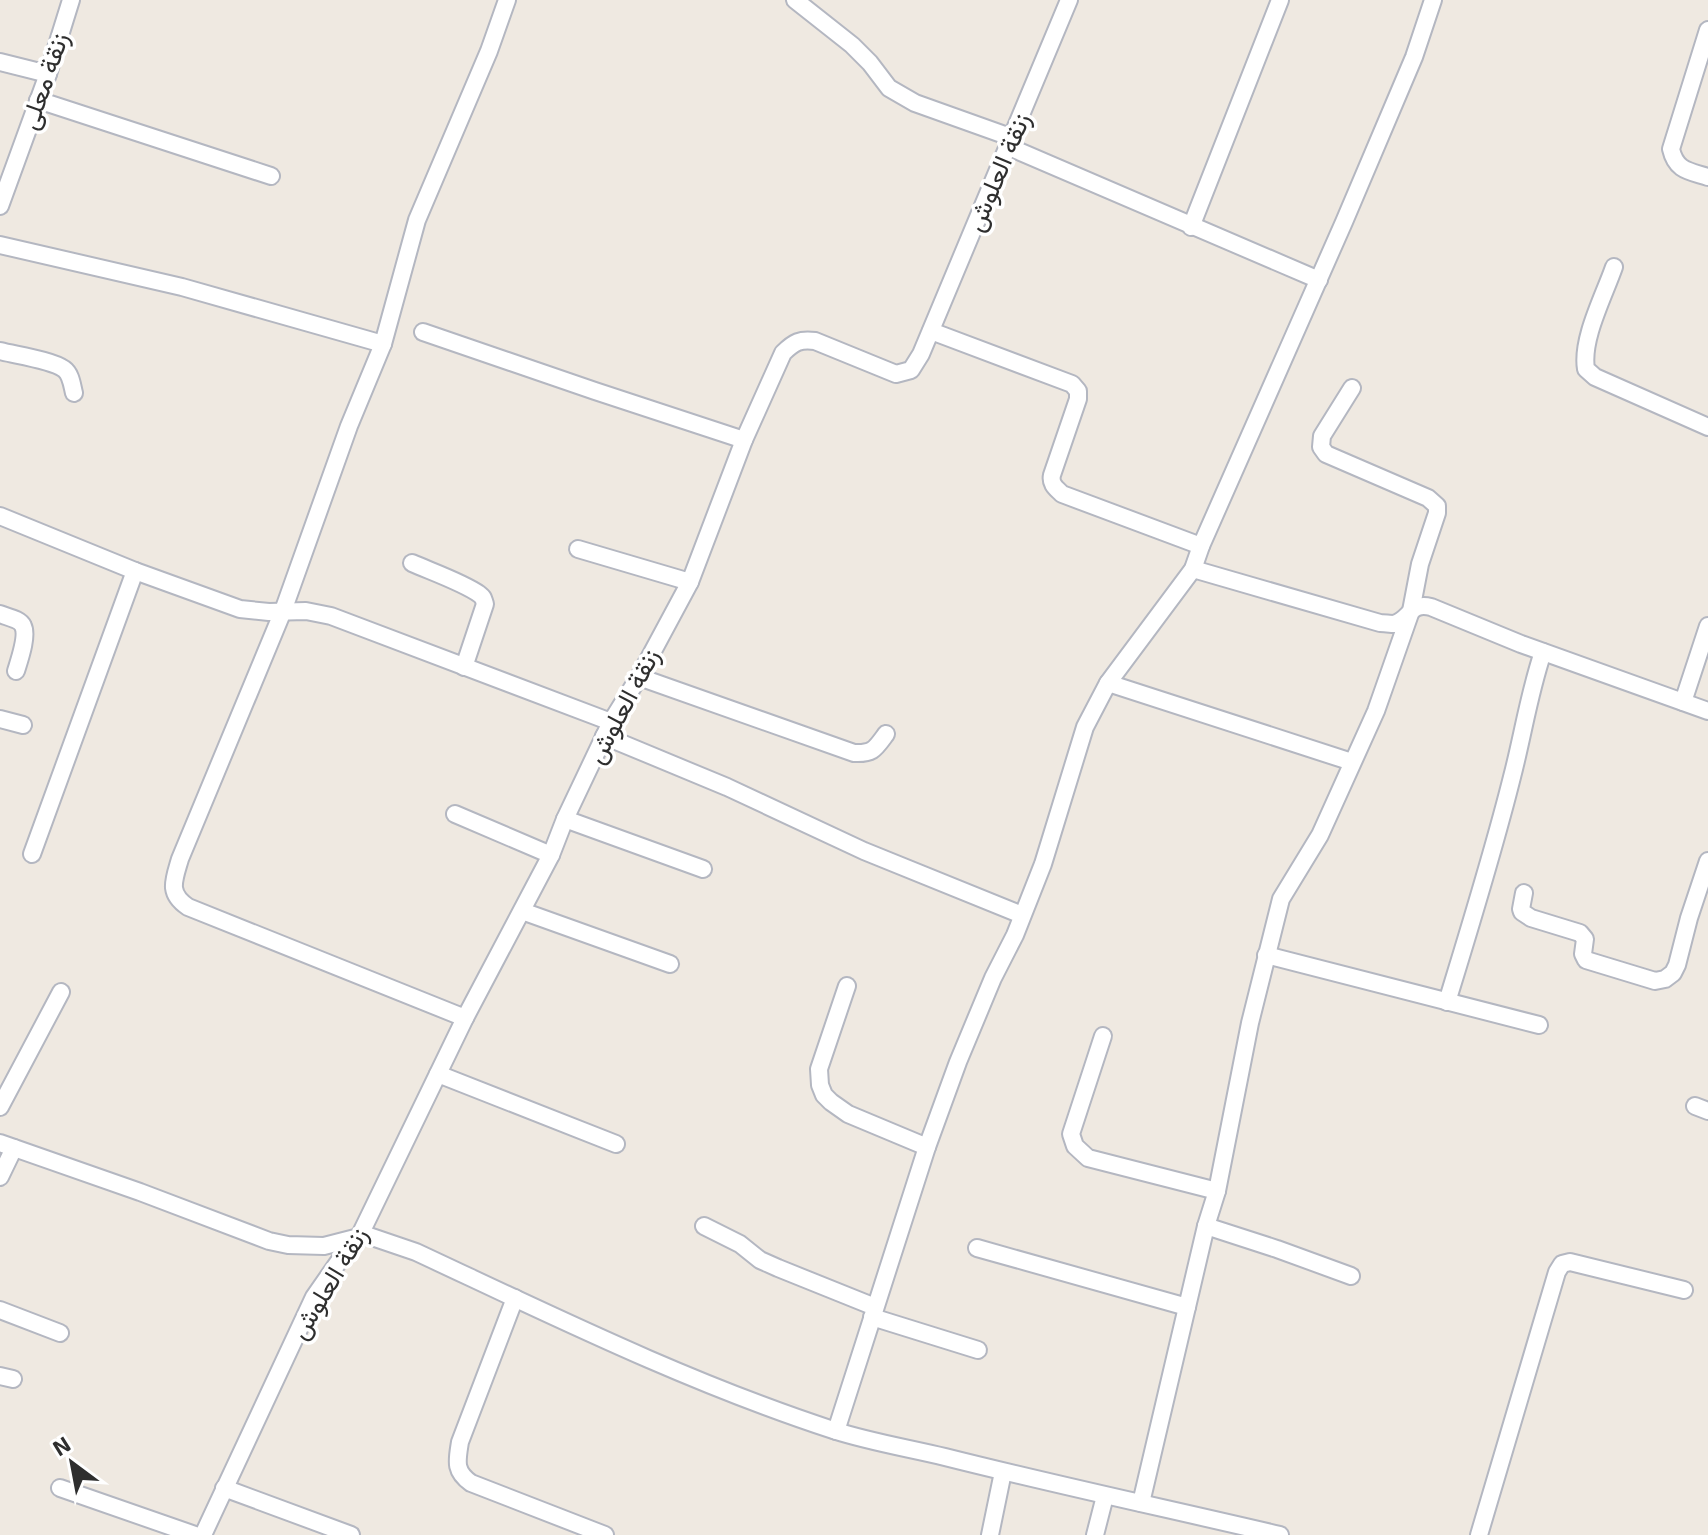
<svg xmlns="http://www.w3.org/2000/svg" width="1708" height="1535" viewBox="0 0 1708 1535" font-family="'Exo 2',Vazirmatn,sans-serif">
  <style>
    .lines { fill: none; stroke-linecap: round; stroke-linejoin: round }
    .minor-casing { stroke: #b4b7c1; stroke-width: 20 }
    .minor { stroke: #fff; stroke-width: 16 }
    .labels { text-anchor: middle; stroke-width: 7; stroke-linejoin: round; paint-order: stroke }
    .street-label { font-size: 26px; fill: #2e2e2e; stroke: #fff }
  </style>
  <rect width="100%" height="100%" fill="#efe9e1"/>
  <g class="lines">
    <defs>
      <g id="minor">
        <polyline points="795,0 852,45 870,63 889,88 915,103 1013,138"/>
        <path d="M1708,30L1671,149C1676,171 1689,171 1708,177"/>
        <polyline points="0,62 48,74"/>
        <polyline points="38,100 271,176"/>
        <polyline points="1009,147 1319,280"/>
        <polyline points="0,206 48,74 71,0"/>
        <polyline points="1191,227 1280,0"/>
        <polyline points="0,245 182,287 383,344"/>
        <path d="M1614,267C1604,296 1581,339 1586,369L1595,377L1708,427"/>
        <path d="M931,331L1072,384L1078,391V399L1052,475C1050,484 1056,488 1062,494L1201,546"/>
        <polyline points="423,332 595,391 744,440"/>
        <path d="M0,351C15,355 52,360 64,369C71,374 72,385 74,393"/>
        <polyline points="0,516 135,571 240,609 269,612 306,611 331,616 611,722"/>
        <polyline points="578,549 690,582"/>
        <path d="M412,563C430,571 464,583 479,594C484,598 483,598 485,604L464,667"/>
        <path d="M1193,569L1380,623C1383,623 1391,624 1394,624C1411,619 1409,602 1431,607L1521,644L1708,711"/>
        <path d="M0,614C7,617 20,619 23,626C28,636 19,661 16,671"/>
        <path d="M639,677L854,753C873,754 875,749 886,734"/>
        <polyline points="1108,683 1352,762"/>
        <polyline points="1683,702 1708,626"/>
        <polyline points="0,719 23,725"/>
        <polyline points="604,736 727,787 864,851 1022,915"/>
        <polyline points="455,814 551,855"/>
        <polyline points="565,819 703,869"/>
        <polyline points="32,854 135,571"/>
        <polyline points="1524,893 1521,909 1522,912 1531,918 1580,933 1585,939 1583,954 1586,960 1655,981 1665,979 1673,973 1677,965 1689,918 1708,861"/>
        <polyline points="522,911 670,964"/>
        <polyline points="1266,955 1539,1025"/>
        <polyline points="847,986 819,1069 820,1085 824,1095 831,1102 848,1114 927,1147"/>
        <path d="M1447,1002C1470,927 1493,853 1512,777C1523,735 1529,693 1543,652"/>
        <path d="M465,1018L188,907C167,893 174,880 180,859L283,611L349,426L383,344L417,220L489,51L507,0"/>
        <polyline points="1103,1036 1071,1134 1075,1146 1088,1158 1217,1191"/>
        <polyline points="438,1074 616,1144"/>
        <polyline points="1695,1106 1708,1111"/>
        <polyline points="0,1107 61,992"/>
        <path d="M0,1143L140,1192L269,1241L288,1245L324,1246L359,1237L369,1236L416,1252C553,1316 689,1383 833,1430C870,1442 908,1448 945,1457C1056,1485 1169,1509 1280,1535"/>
        <polyline points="0,1177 14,1148"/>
        <polyline points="704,1226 740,1244 760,1260 778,1268 875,1307"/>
        <polyline points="1206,1226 1277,1249 1351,1276"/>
        <polyline points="977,1248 1187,1307"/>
        <path d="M515,1298L460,1442C457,1461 454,1471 471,1483L605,1535"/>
        <polyline points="0,1310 60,1333"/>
        <polyline points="872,1317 978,1350"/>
        <polyline points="0,1376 13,1379"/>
        <polyline points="836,1431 927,1147 958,1062 993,978 1015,935 1043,864 1085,727 1108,683 1193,569 1201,546 1344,222 1414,57 1433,0"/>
        <polyline points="60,1488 195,1535"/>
        <polyline points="224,1488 351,1535"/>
        <polyline points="1141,1503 1206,1226 1217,1191 1250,1023 1281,899 1320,835 1376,711 1411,611 1420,564 1437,513 1437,506 1428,498 1326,454 1321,447 1322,436 1352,388"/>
        <path d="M203,1535L314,1297L344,1254L359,1237L465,1018L551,855L565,819L611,722L639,677L690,582L744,440L783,353C794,342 800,339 815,341L896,374L911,370L921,354L1069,0"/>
        <polyline points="990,1535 1003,1472"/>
        <polyline points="1095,1535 1105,1496"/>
        <polyline points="1479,1535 1557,1272 1562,1264 1570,1262 1684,1290"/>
      </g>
    </defs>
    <use href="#minor" class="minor-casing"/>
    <use href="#minor" class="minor"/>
  </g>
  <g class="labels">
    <g class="street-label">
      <text transform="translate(44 81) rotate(-71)" y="9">زنقة معلى</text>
      <text transform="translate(998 172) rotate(-67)" y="9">زنقة العلوش</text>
      <text transform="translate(623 706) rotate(-62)" y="9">زنقة العلوش</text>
      <text transform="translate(329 1283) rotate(-59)" y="9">زنقة العلوش</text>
    </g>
  </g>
  <g transform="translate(72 1463) rotate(328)" stroke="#ffffff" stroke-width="6" paint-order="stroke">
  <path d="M0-6L14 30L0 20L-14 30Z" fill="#2e2e2e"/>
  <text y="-12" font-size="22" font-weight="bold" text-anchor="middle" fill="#2e2e2e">N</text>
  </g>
</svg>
